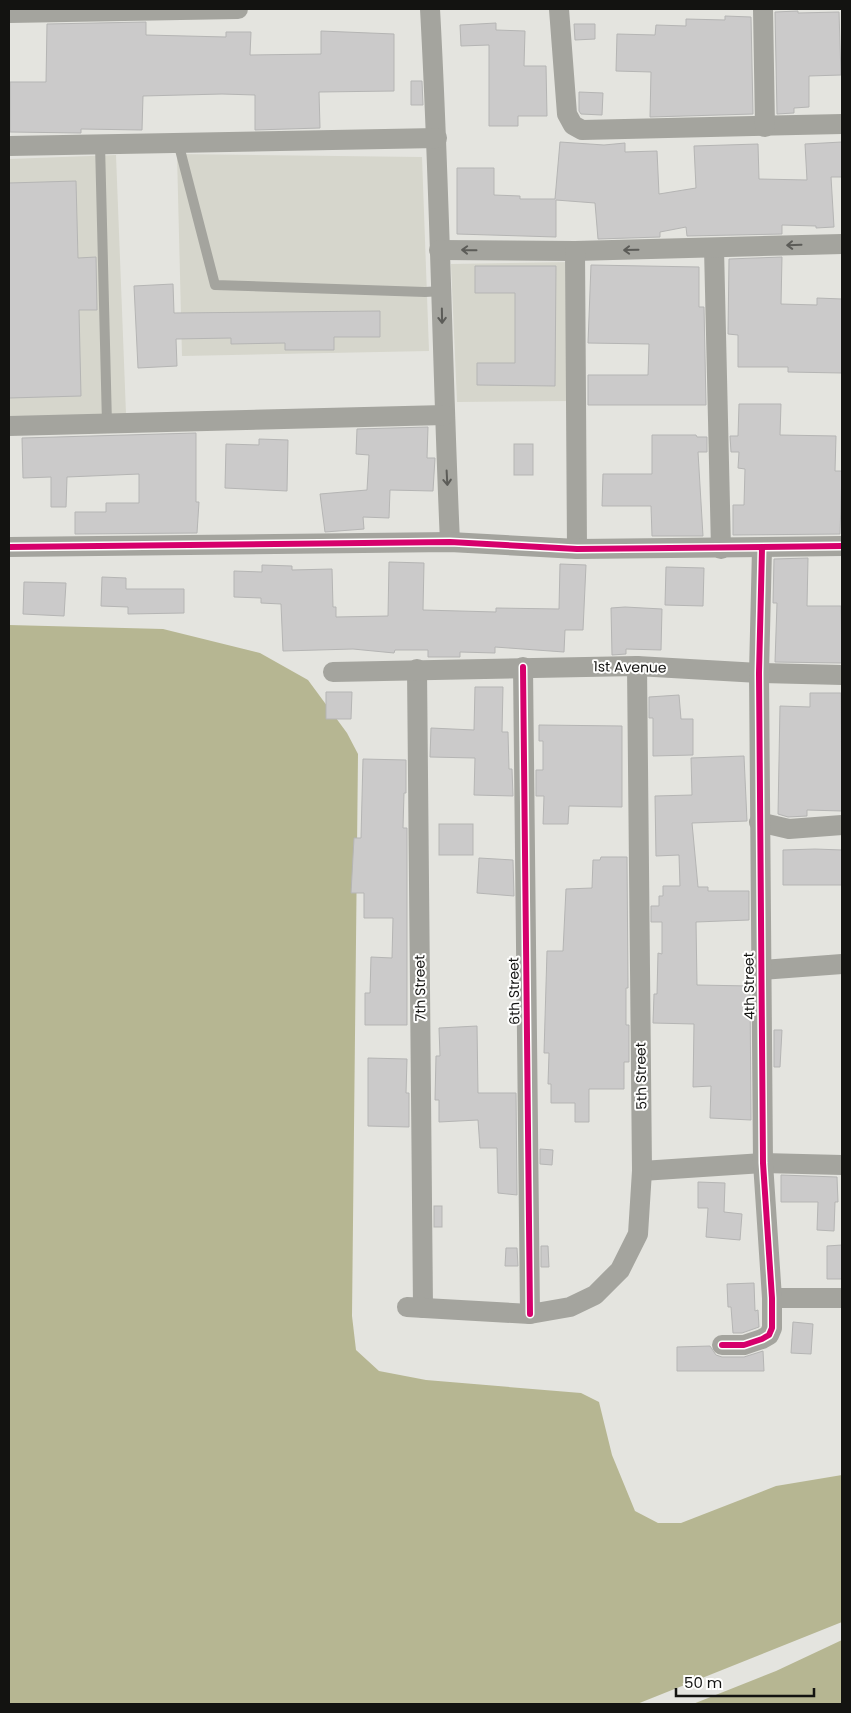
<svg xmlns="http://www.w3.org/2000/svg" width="851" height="1713" viewBox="0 0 851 1713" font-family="Poppins,sans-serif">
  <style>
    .built { fill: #d6d6cc }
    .water { fill: #b6b692 }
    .building { fill: #cbcaca; stroke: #b5b5b4 }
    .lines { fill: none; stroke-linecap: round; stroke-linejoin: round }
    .service { stroke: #a4a49e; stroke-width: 10 }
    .minor { stroke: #a4a49e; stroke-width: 20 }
    .cycleway-casing { stroke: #fffffe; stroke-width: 9 }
    .cycleway { stroke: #d6006c; stroke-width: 6 }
    .oneway { stroke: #5c5c58 }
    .labels { text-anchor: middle; stroke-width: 4; stroke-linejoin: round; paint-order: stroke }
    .street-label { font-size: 14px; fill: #131311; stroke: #fffffe }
  </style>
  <rect width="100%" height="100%" fill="#e4e4df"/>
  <g class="built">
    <polygon points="177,154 422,157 429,351 182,356"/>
    <polygon points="116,155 126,414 9,417 9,159"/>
    <polygon points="572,262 572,401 457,402 451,264"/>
  </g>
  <g class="water">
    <polygon points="9,625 163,629 260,653 308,680 347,733 358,754 352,1316 356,1350 379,1371 426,1380 581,1393 599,1402 612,1455 635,1511 658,1523 681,1523 776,1486 842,1475 842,1622 637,1704 9,1704"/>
    <polygon points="842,1640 842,1704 693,1704 776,1671"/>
  </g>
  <g class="building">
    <polygon points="798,11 798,13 839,12 841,75 809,76 809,107 794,108 794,113 777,114 775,12"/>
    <polygon points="725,16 751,17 753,114 650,117 651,72 616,71 617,34 655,35 656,25 686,26 686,19 725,20"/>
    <polygon points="146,22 146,35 226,37 226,32 251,32 250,55 321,54 321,31 394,34 394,91 319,92 320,128 255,130 255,95 222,94 143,96 142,130 81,129 81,133 10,132 10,82 46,82 47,24"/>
    <polygon points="496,23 496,30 525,31 524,66 546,66 547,116 518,116 518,126 489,126 489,45 461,46 460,25"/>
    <polygon points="574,24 595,24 595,39 575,40"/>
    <polygon points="411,81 422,81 423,105 411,105"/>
    <polygon points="579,92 603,93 602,115 581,114 579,111"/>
    <polygon points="560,142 604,145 625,143 625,152 657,151 659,194 696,188 694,146 758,144 759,179 807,180 805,144 842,142 842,177 831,177 834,227 816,228 816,226 782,225 782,234 687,236 686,227 660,232 660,237 598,239 595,203 556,200 556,237 457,234 457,168 494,168 494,195 520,196 520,199 555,199"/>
    <polygon points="76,181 78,258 96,257 97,310 79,310 81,396 9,398 9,183"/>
    <polygon points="782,257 781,304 817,305 817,298 842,299 842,373 788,372 788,367 738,367 738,335 728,334 729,259"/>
    <polygon points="591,265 699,267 699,307 704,307 706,405 588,405 588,375 648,375 649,344 588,343"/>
    <polygon points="475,266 556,266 555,386 477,385 477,363 515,363 515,293 475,293"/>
    <polygon points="173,284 174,313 380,311 380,337 334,337 334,350 285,350 285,343 231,344 231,338 176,339 177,366 138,368 134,286"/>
    <polygon points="739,404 781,404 780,435 836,436 835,471 842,471 840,534 733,535 733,505 744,505 745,469 738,468 739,452 731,452 730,436 738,436"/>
    <polygon points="428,427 427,458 435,458 433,491 390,490 389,518 363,517 364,529 325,532 320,494 367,490 369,455 356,454 357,429"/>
    <polygon points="196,433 196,502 199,502 197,533 75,534 75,512 106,512 106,503 139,503 139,474 67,477 66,507 51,507 51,477 23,478 22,438"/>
    <polygon points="652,435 696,435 697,437 707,437 707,452 698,452 703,536 652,536 651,506 602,506 603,474 652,474"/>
    <polygon points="259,439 288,440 287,491 225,488 226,444 259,445"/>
    <rect x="514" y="444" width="19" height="31"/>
    <polygon points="808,558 807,606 841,606 842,663 775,662 777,603 773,603 774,559"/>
    <polygon points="389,562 424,563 423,610 496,612 496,608 559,609 560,564 586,565 583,630 565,630 564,652 495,647 495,653 460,652 460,657 428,657 428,650 395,650 394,653 353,649 283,651 281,604 261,603 261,598 234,597 234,571 262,572 262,565 292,566 292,570 332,569 333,607 336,607 336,617 388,616"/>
    <polygon points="666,567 704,568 703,606 665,605"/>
    <polygon points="102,577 126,578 126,589 184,589 184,613 128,614 128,607 101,606"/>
    <polygon points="24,582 66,583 64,616 23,614"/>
    <polygon points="625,607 662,609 661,650 626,649 626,654 612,655 611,608"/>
    <polygon points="475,687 503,687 502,732 508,732 509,769 512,769 513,796 474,795 475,758 430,757 431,728 474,730"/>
    <polygon points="326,692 352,692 351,719 326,719"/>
    <polygon points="810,693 841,693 842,811 807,810 807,816 788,817 778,814 780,706 810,707"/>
    <polygon points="679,695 681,719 693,719 693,755 653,756 653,718 649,718 649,697"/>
    <polygon points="539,725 622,726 622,807 569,806 568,824 543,824 544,796 536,796 536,770 543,770 543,741 539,741"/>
    <polygon points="744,756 747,821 692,823 698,887 708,887 708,891 749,891 749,920 696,922 697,985 750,986 751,1120 710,1118 711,1086 693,1087 694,1024 653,1023 654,994 657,994 658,953 662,954 662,922 651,922 651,906 659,906 659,896 663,896 663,886 680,886 679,855 656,856 655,796 692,795 691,758"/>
    <polygon points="363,759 406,760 406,793 404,793 403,828 407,828 407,1025 365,1025 365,993 370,993 371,957 392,958 393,918 364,918 364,893 351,893 354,838 361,838"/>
    <rect x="439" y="824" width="34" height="31"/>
    <polygon points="815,849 842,850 842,885 783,885 783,850"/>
    <polygon points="601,857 627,857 628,988 626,988 626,1025 629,1025 629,1062 624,1062 624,1089 589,1089 589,1122 575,1122 575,1103 551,1103 551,1084 548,1084 549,1053 544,1053 547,951 563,951 566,889 592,888 593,860 600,860"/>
    <polygon points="479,858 513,860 514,896 477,893"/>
    <polygon points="477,1026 478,1093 516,1093 517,1195 498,1193 497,1148 480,1148 478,1120 439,1122 439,1100 435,1100 436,1056 440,1056 439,1028"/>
    <polygon points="774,1030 782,1030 780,1067 774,1067"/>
    <polygon points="368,1058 407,1059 406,1093 409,1093 409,1127 368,1126"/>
    <polygon points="540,1149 553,1150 552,1165 540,1164"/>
    <polygon points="781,1175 837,1177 838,1202 835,1202 834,1231 817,1230 818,1202 781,1202"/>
    <polygon points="698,1182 725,1183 724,1212 742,1214 740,1240 706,1237 708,1208 698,1208"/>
    <rect x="434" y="1206" width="8" height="21"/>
    <polygon points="842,1245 842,1279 827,1279 827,1246"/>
    <polygon points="541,1246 548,1246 549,1267 541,1267"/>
    <polygon points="506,1248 517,1248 518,1266 505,1266"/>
    <polygon points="754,1283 755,1311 758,1310 759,1327 742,1333 733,1333 731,1307 728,1307 727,1284"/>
    <polygon points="793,1322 813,1324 811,1354 791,1353"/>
    <polygon points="710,1346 716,1355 722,1357 744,1357 763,1351 764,1371 677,1371 677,1347"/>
  </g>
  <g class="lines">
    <g class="service">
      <polyline points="178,142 215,285 425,292 442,291"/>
      <polyline points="100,144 107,424"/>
    </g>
    <g class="minor">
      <path d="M430,9C440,186 442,364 450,542"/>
      <polyline points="559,9 567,114 573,125 582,130 842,124"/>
      <polyline points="763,9 765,127"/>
      <polyline points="9,13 238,9"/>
      <polyline points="9,146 437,138"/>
      <polyline points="714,248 721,549"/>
      <polyline points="439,250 575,251 842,244"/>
      <polyline points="575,251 577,549"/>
      <polyline points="9,426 445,415"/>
      <polyline points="9,547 450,542 577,549 842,546"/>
      <polyline points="523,667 530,1314"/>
      <polyline points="417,669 423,1308"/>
      <polyline points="333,672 637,666 759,673 842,675"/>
      <polyline points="759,822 789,829 842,825"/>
      <polyline points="761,970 842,964"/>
      <polyline points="642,1171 763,1163 842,1165"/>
      <polyline points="772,1298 842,1298"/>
      <polyline points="407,1307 530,1314 570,1307 595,1295 620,1270 638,1234 642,1171 637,666"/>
      <polyline points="722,1345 744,1345 762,1339 769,1335 772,1328 772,1298 763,1163 759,673 762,548"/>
    </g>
    <defs>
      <g id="cycleway">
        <polyline points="9,547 450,542 577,549 842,546"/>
        <polyline points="523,667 530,1314"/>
        <polyline points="722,1345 744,1345 762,1339 769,1335 772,1328 772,1298 763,1163 759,673 762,548"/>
      </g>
    </defs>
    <use href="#cycleway" class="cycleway-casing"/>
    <use href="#cycleway" class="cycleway"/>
  </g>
  <defs><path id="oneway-shaft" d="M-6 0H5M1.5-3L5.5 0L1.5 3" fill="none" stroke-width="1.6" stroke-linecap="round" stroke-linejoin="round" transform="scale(1.25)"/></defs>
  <g class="oneway">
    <use href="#oneway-shaft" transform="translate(794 245) rotate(178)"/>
    <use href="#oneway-shaft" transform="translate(469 250) rotate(-179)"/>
    <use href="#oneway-shaft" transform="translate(631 250) rotate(179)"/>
    <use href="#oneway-shaft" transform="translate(442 316) rotate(89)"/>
    <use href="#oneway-shaft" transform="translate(447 478) rotate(87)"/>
  </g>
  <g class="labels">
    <g class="street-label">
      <text transform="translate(630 667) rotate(1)" y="5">1st Avenue</text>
      <text transform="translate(749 986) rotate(-91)" y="5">4th Street</text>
      <text transform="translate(420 988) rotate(-91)" y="5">7th Street</text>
      <text transform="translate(514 991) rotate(-91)" y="5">6th Street</text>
      <text transform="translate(641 1076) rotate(-91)" y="5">5th Street</text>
    </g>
  </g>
  <rect width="851" height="1713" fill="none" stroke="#131311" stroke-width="20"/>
  <path d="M676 1688v8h138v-8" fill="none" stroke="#131311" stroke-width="2.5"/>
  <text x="684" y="1688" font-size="15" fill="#131311" stroke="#fffffe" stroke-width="4" paint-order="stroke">50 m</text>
</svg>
